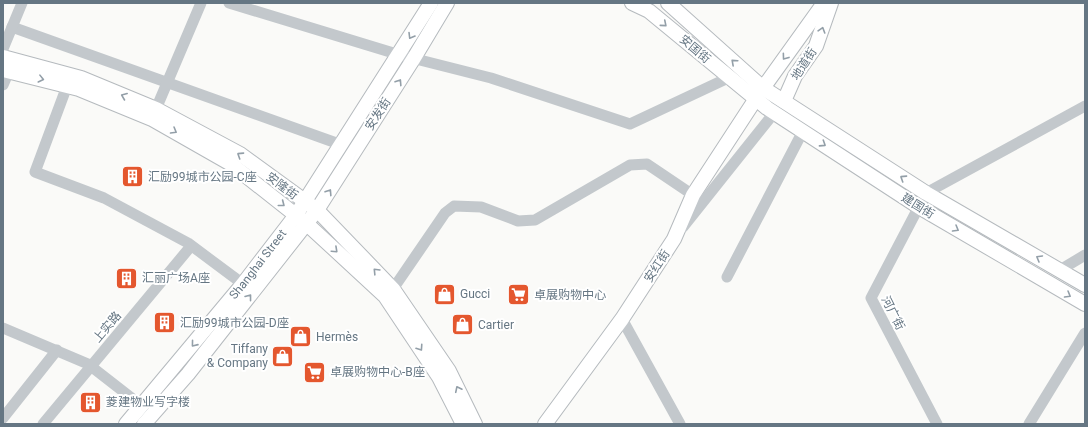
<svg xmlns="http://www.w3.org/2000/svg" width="1088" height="427" viewBox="0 0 1088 427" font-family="Roboto,'Noto Sans SC',sans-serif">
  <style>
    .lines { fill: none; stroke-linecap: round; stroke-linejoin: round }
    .major-casing { stroke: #b5babe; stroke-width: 16 }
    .minor { stroke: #c3c8cc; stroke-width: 11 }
    .major { stroke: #fff; stroke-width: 14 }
    .oneway { stroke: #939fa8 }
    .labels { text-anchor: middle; stroke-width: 4; stroke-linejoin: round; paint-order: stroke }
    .street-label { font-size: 12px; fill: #657683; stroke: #fff }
    .poi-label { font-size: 12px; fill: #657683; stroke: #fff; text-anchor: start }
  </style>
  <rect width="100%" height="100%" fill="#fafaf8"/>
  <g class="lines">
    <defs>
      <g id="major">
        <polyline points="632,3 649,11 767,108 919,207 1085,304"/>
        <polyline points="668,3 763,88 926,193 1085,285"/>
        <polyline points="3,57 81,78 156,109 240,154 317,210 393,289 449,371 475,424"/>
        <polyline points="3,70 79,89 152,119 231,164 307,224 385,296 439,377 463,424"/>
        <polyline points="763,88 824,3"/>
        <polyline points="784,101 795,76 816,46 831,3"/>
        <path id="s1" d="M126,424L243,284L296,215L431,3"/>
        <polyline points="144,424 188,374 317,210 414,58 447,3"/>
        <polyline points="545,424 622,319 674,239 693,195 755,100"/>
      </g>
    </defs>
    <use href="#major" class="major-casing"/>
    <g class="minor">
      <polyline points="229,3 400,55 491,78 630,124 728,78"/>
      <polyline points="12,27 342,145"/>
      <polyline points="3,49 22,3"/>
      <polyline points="3,85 9,71"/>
      <polyline points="67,86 35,172 104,198 188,243 243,284"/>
      <polyline points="153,116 201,3"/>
      <polyline points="683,227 774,113"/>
      <polyline points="1060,270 1085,255"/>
      <polyline points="727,277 803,131"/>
      <polyline points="393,289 445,213 454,206 481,207 518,221 535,220 630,165 647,164 693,195"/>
      <polyline points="622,319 680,424"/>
      <polyline points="3,328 88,364 147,410"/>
      <polyline points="3,418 57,350"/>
      <polyline points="43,424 191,246"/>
      <polyline points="937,424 871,298 926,193 1085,106"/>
      <polyline points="1029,424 1085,333"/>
    </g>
    <use href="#major" class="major"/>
  </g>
  <defs><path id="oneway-chevron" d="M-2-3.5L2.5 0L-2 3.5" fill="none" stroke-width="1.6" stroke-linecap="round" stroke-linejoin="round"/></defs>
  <g class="oneway">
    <use href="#oneway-chevron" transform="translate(664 24) rotate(40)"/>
    <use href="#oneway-chevron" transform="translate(822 30) rotate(-73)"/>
    <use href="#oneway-chevron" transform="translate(411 36) rotate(121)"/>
    <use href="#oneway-chevron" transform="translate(785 57) rotate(126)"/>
    <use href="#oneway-chevron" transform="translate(734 62) rotate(-138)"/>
    <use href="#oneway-chevron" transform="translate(41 79) rotate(14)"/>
    <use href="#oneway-chevron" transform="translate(399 82) rotate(-57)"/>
    <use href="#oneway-chevron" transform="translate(124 96) rotate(-158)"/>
    <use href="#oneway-chevron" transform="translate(174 131) rotate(30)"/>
    <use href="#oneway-chevron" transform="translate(823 144) rotate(33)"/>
    <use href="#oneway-chevron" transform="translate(240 155) rotate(-147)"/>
    <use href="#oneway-chevron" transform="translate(903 178) rotate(-147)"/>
    <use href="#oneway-chevron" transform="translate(329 192) rotate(-57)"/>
    <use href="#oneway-chevron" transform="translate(282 204) rotate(38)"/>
    <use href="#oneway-chevron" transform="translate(956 229) rotate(30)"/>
    <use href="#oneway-chevron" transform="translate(335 250) rotate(43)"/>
    <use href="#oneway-chevron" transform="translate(1039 258) rotate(-150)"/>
    <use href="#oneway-chevron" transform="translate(376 271) rotate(-134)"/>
    <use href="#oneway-chevron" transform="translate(1068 295) rotate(30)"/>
    <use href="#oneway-chevron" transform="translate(249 297) rotate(-52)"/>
    <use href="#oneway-chevron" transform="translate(194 344) rotate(129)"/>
    <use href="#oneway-chevron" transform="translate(420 348) rotate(56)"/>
    <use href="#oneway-chevron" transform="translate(458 389) rotate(-116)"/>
  </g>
  <defs>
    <symbol id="building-square" viewBox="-11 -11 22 22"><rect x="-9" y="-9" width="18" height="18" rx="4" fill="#e4572e" stroke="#fff"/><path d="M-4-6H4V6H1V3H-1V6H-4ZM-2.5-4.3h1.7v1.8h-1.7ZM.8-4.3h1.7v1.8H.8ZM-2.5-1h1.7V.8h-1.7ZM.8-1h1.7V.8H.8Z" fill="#fff"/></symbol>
    <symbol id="shop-square" viewBox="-11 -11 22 22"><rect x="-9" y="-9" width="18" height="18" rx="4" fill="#e4572e" stroke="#fff"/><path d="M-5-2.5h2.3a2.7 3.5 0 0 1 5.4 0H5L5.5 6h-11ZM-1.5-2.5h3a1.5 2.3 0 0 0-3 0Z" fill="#fff"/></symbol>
    <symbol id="supermarket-square" viewBox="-11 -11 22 22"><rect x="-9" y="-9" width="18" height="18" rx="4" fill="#e4572e" stroke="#fff"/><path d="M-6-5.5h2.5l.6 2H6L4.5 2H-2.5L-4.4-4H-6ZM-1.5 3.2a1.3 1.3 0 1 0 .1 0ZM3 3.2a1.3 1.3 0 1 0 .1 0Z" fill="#fff"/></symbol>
  </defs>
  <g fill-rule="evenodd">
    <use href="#building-square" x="120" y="164" width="25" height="25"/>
    <use href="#building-square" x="114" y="266" width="25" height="25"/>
    <use href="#shop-square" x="432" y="282" width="25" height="25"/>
    <use href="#supermarket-square" x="506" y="282" width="25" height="25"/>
    <use href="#building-square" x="152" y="310" width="25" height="25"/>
    <use href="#shop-square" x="450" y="312" width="25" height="25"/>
    <use href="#shop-square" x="288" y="324" width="25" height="25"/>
    <use href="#shop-square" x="270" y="344" width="25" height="25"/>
    <use href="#supermarket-square" x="302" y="360" width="25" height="25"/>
    <use href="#building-square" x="78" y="390" width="25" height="25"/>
  </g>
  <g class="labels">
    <g class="street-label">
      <text transform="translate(695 49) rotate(40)" y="4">安国街</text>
      <text transform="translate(804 64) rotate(-57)" y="4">地道街</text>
      <text transform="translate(378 114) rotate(-57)" y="4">安发街</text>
      <text transform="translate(282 186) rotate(37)" y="4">安隆街</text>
      <text transform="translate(918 206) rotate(32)" y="4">建国街</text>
      <text dy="4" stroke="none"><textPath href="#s1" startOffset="207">Shanghai Street</textPath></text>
      <text transform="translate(657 266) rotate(-57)" y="4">安红街</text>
      <text transform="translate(893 313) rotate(63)" y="4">河广街</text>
      <text transform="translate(107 327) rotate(-50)" y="4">上实路</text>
    </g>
    <g class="poi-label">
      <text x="148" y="181">汇励99城市公园-C座</text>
      <text x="142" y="282">汇丽广场A座</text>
      <text x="460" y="298">Gucci</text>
      <text x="534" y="299">卓展购物中心</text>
      <text x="180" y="327">汇励99城市公园-D座</text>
      <text x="478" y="329">Cartier</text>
      <text x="316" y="341">Hermès</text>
      <text x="268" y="353" text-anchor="end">Tiffany<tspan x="268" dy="14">&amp; Company</tspan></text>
      <text x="330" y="376">卓展购物中心-B座</text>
      <text x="106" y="406">菱建物业写字楼</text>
    </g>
  </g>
  <rect width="1088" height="427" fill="none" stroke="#657683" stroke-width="8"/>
</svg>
